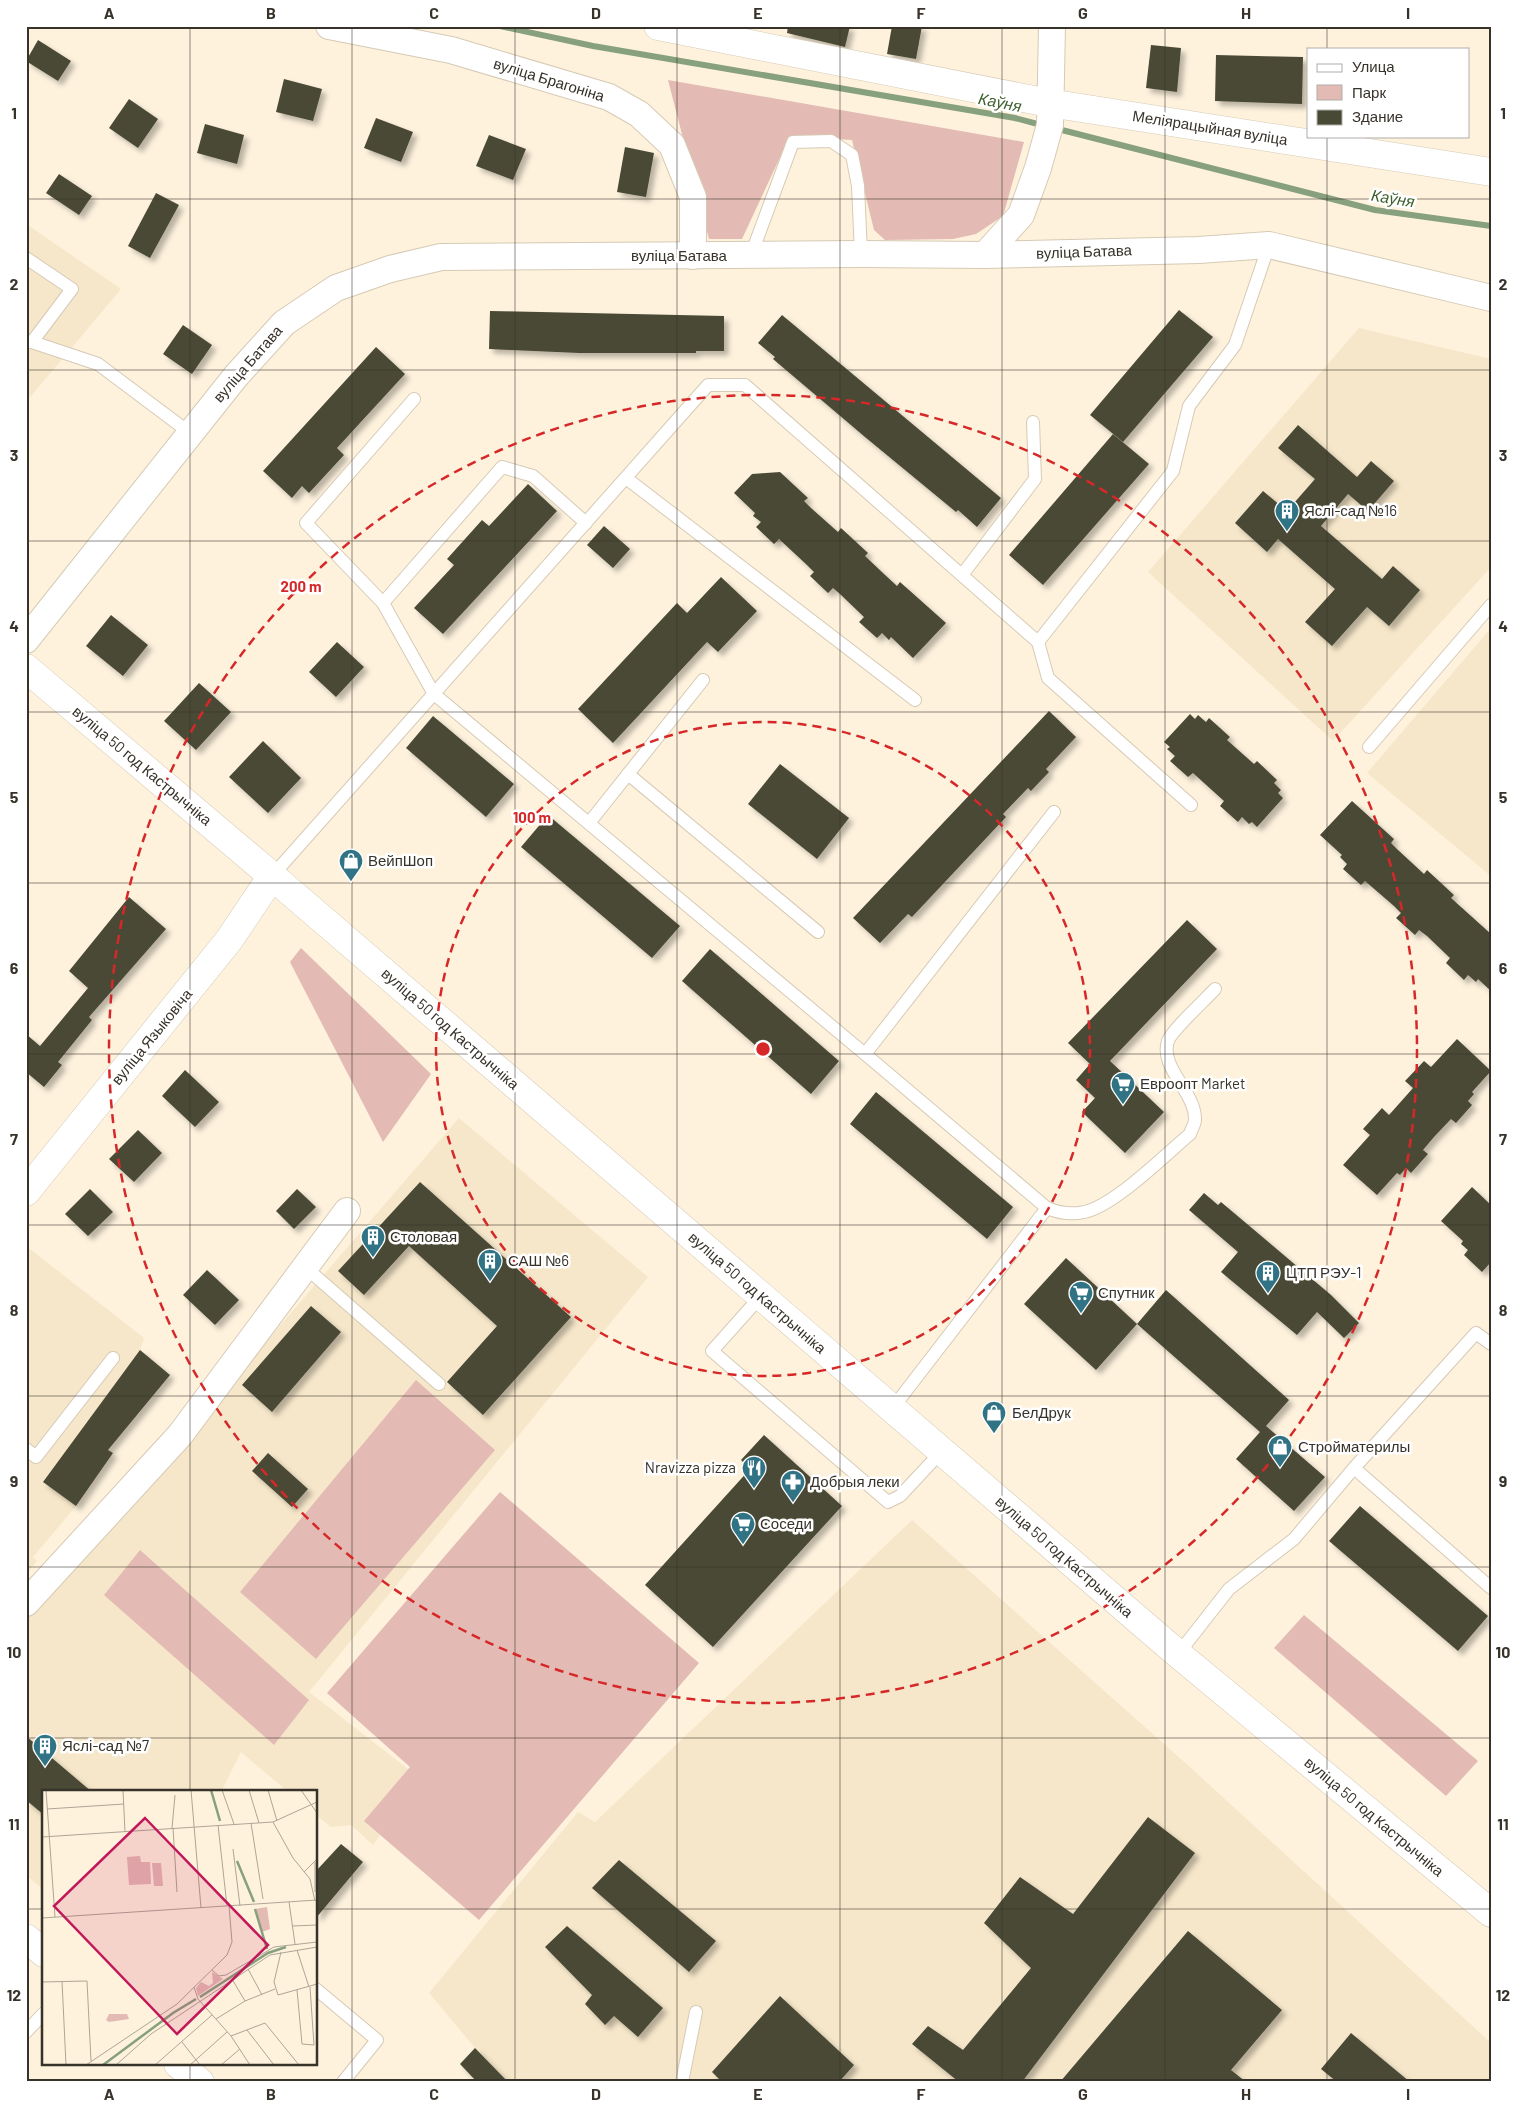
<svg xmlns="http://www.w3.org/2000/svg" width="1517" height="2108" viewBox="0 0 1517 2108" font-family="Barlow,sans-serif">
  <style>
    .built { fill: #f6e7ca }
    .green { fill: #e3bab4 }
    .lines { fill: none; stroke-linecap: round; stroke-linejoin: round }
    .stream { stroke: #87a07d; stroke-width: 6 }
    .building { fill: #494a36; filter: url(#shadow) }
    .lane-casing { stroke: #d6cab5; stroke-width: 14 }
    .street-casing { stroke: #d6cab5; stroke-width: 28 }
    .secondary-casing { stroke: #d6cab5; stroke-width: 29 }
    .lane { stroke: #fff; stroke-width: 12 }
    .street { stroke: #fff; stroke-width: 26 }
    .secondary { stroke: #fff; stroke-width: 28 }
    .grid { fill: none; stroke: #37322a; stroke-width: 1; stroke-opacity: 0.55 }
    .ring { fill: none; stroke: #d62828; stroke-width: 2.5; stroke-dasharray: 9 6 }
    .labels { text-anchor: middle; stroke-width: 5; stroke-linejoin: round; paint-order: stroke }
    .street-label { font-size: 15px; fill: #37322a; stroke: #fff }
    .poi-label { font-size: 15px; fill: #37322a; stroke: #fff; text-anchor: start }
    .water-label { font-size: 16px; font-style: italic; fill: #3e612e; stroke: #fff }
    .inset-river { fill: none; stroke: #87a07d; stroke-width: 2.5 }
    .inset-road { fill: none; stroke: #aea595; stroke-width: 1 }
    .view { fill: #c2185b; fill-opacity: 0.15; stroke: #c2185b; stroke-width: 2.5 }
    .inset-edge { fill: none; stroke: #37322a; stroke-width: 2.5 }
    .centre { fill: #d62828; stroke: #fff; stroke-width: 2.5 }
    .ring-label { font-size: 15px; text-anchor: middle; font-weight: bold; fill: #d62828; stroke: #fff; stroke-width: 5; stroke-linejoin: round; paint-order: stroke }
    .neatline { fill: none; stroke: #37322a; stroke-width: 2 }
    .grid-label { font-size: 16px; text-anchor: middle; font-weight: bold; fill: #37322a }
  </style>
  <defs>
    <filter id="shadow"><feDropShadow dx="4.5" dy="4.5" stdDeviation="2.5" flood-color="#0004"/></filter>
  </defs>
  <rect width="100%" height="100%" fill="#fef2dd"/>
  <g class="built">
    <polygon points="26,224 121,289 26,402"/>
    <polygon points="1359,328 1491,359 1491,567 1333,741 1148,572"/>
    <polygon points="1491,628 1491,876 1367,773"/>
    <polygon points="459,1118 648,1277 309,1692 421,1779 373,1845 351,1825 331,1827 316,1815 316,1792 288,1792 241,1752 221,1792 44,1792 44,1890 26,1875 26,1620"/>
    <polygon points="26,1246 144,1338 140,1350 170,1375 108,1450 113,1453 76,1506 33,1557 37,1561 26,1574"/>
    <polygon points="912,1520 1190,1767 1491,2043 1491,2082 508,2082 475,2048 429,1993 578,1812 595,1822"/>
  </g>
  <g class="green">
    <polygon points="668,80 1024,142 1003,216 976,234 953,239 885,240 874,230 852,140 790,136 742,239 709,239"/>
    <polygon points="301,948 431,1074 383,1142 290,962"/>
    <polygon points="416,1380 495,1450 316,1659 240,1592"/>
    <polygon points="500,1492 699,1663 479,1920 364,1821 410,1767 327,1693"/>
    <polygon points="140,1550 309,1700 274,1745 104,1595"/>
    <polygon points="1304,1615 1478,1761 1446,1796 1274,1648"/>
  </g>
  <g class="lines">
    <g class="stream">
      <polyline points="500,26 593,46 1015,118 1045,126"/>
      <polyline points="1054,128 1375,210 1491,226"/>
    </g>
  </g>
  <g class="building">
    <polygon points="788,26 850,26 845,47 787,33"/>
    <polygon points="892,26 922,26 916,59 887,54"/>
    <polygon points="38,40 71,61 58,81 26,61"/>
    <polygon points="1151,45 1181,48 1177,92 1146,88"/>
    <polygon points="1216,55 1303,57 1302,104 1215,101"/>
    <polygon points="284,79 322,89 313,121 276,112"/>
    <polygon points="129,99 158,119 138,148 109,128"/>
    <polygon points="376,118 413,132 401,162 364,148"/>
    <polygon points="205,124 244,135 237,164 197,153"/>
    <polygon points="489,135 526,149 513,180 476,166"/>
    <polygon points="625,147 654,153 646,197 617,192"/>
    <polygon points="59,174 92,196 79,215 46,193"/>
    <polygon points="156,193 179,205 150,258 128,246"/>
    <polygon points="1179,310 1213,337 1123,442 1090,415"/>
    <polygon points="490,311 724,316 724,351 696,351 696,353 579,353 489,349"/>
    <polygon points="782,315 1001,498 977,527 958,510 956,512 865,437 773,359 775,357 758,343"/>
    <polygon points="183,325 212,345 192,374 163,354"/>
    <polygon points="376,347 405,374 337,448 344,455 309,493 302,486 292,498 263,471"/>
    <polygon points="1298,425 1357,477 1371,461 1394,481 1368,511 1348,494 1321,526 1382,579 1393,566 1420,590 1389,626 1367,607 1332,646 1305,622 1335,589 1278,539 1267,552 1235,523 1263,491 1287,511 1315,479 1278,448"/>
    <polygon points="1113,434 1149,464 1043,585 1009,555"/>
    <polygon points="780,472 808,498 804,501 811,508 838,532 841,528 868,553 865,556 884,574 897,586 900,582 946,623 913,658 891,637 889,640 882,633 877,638 859,622 864,617 840,594 833,588 828,593 810,576 814,572 807,565 779,539 774,544 756,527 761,522 753,516 755,513 734,493 752,474"/>
    <polygon points="528,484 557,511 443,634 414,608 454,565 447,559 482,520 489,526"/>
    <polygon points="604,526 630,549 613,568 587,545"/>
    <polygon points="721,577 757,611 718,652 707,642 613,743 578,709 677,603 687,613"/>
    <polygon points="111,615 148,645 123,676 86,646"/>
    <polygon points="337,642 364,667 336,697 309,672"/>
    <polygon points="199,683 231,712 196,750 164,721"/>
    <polygon points="1049,711 1076,737 1046,769 1049,772 1031,791 1028,788 1003,814 1006,817 912,917 908,914 880,943 853,918"/>
    <polygon points="1190,714 1195,719 1198,715 1206,722 1209,718 1230,737 1227,740 1254,764 1257,761 1277,780 1274,783 1281,790 1278,793 1283,798 1257,827 1252,822 1249,824 1242,817 1238,822 1220,806 1224,801 1193,773 1188,777 1170,761 1175,756 1167,749 1170,747 1164,742"/>
    <polygon points="433,716 514,784 486,817 406,748"/>
    <polygon points="263,741 301,778 268,813 229,777"/>
    <polygon points="780,764 849,818 817,859 748,804"/>
    <polygon points="1352,801 1394,839 1391,843 1398,850 1424,874 1427,870 1454,895 1451,898 1491,934 1491,991 1478,979 1476,982 1468,975 1464,980 1446,963 1450,958 1427,936 1419,930 1415,935 1396,918 1401,913 1394,906 1365,881 1361,885 1343,869 1347,864 1340,857 1342,855 1320,835"/>
    <polygon points="548,815 680,926 652,958 521,847"/>
    <polygon points="129,897 166,929 89,1017 92,1020 58,1062 62,1065 44,1087 26,1072 26,1034 40,1046 88,988 69,971"/>
    <polygon points="1187,920 1217,949 1110,1061 1164,1112 1125,1153 1082,1112 1095,1098 1076,1080 1090,1064 1068,1043"/>
    <polygon points="710,949 839,1061 811,1094 682,981"/>
    <polygon points="1457,1039 1491,1071 1472,1092 1474,1094 1468,1101 1472,1105 1456,1123 1451,1119 1434,1137 1423,1150 1428,1154 1411,1173 1406,1168 1400,1175 1397,1173 1377,1195 1343,1165 1370,1135 1363,1129 1382,1108 1389,1115 1413,1088 1405,1081 1424,1061 1431,1067"/>
    <polygon points="185,1070 219,1102 195,1127 162,1096"/>
    <polygon points="876,1092 1013,1207 987,1239 850,1124"/>
    <polygon points="138,1130 162,1153 134,1182 109,1159"/>
    <polygon points="420,1182 571,1317 483,1415 447,1382 497,1326 409,1246 364,1295 338,1271"/>
    <polygon points="1472,1187 1491,1205 1491,1262 1482,1272 1464,1255 1468,1250 1461,1244 1463,1241 1441,1221"/>
    <polygon points="90,1189 113,1212 88,1236 65,1214"/>
    <polygon points="297,1189 316,1207 294,1229 276,1211"/>
    <polygon points="1204,1193 1218,1205 1221,1202 1331,1295 1359,1323 1344,1338 1317,1312 1297,1335 1221,1272 1238,1252 1189,1210"/>
    <polygon points="1066,1258 1137,1324 1096,1370 1024,1304"/>
    <polygon points="207,1270 239,1300 215,1325 183,1295"/>
    <polygon points="1166,1290 1289,1400 1266,1426 1325,1477 1294,1511 1236,1459 1260,1432 1137,1324"/>
    <polygon points="311,1306 341,1332 272,1412 242,1385"/>
    <polygon points="140,1350 170,1375 108,1450 113,1453 76,1506 43,1482"/>
    <polygon points="764,1435 842,1506 713,1647 645,1585 750,1469 741,1460"/>
    <polygon points="268,1453 308,1489 292,1507 252,1471"/>
    <polygon points="1360,1506 1488,1616 1458,1651 1329,1541"/>
    <polygon points="26,1736 92,1792 44,1792 44,1815 26,1800"/>
    <polygon points="1148,1817 1195,1853 1022,2082 959,2082 912,2044 928,2026 963,2050 1031,1968 984,1923 1020,1877 1073,1914"/>
    <polygon points="341,1844 363,1862 316,1918 316,1871"/>
    <polygon points="619,1860 716,1941 689,1972 592,1888"/>
    <polygon points="567,1926 663,2008 638,2037 614,2016 605,2025 585,2004 592,1995 545,1947"/>
    <polygon points="1188,1931 1282,2010 1231,2070 1246,2082 1060,2082"/>
    <polygon points="780,1996 854,2065 839,2082 722,2082 712,2072"/>
    <polygon points="1351,2033 1410,2082 1337,2082 1321,2069"/>
    <polygon points="475,2048 508,2082 477,2082 460,2064"/>
  </g>
  <g class="lines">
    <defs>
      <g id="lane">
        <polyline points="751,255 793,142 831,141 852,155 858,186 861,254"/>
        <polyline points="26,258 72,289 32,342"/>
        <polyline points="26,342 32,342 98,364 190,433"/>
        <path d="M414,399L306,523L383,603L434,694L865,1054L1047,1208C1059,1213 1071,1215 1084,1212C1114,1206 1165,1155 1190,1134C1191,1130 1195,1124 1195,1120C1196,1092 1159,1068 1168,1041C1171,1031 1206,999 1215,989"/>
        <polyline points="626,478 915,700"/>
        <polyline points="962,575 1035,479 1033,422"/>
        <polyline points="383,603 502,467 533,476 586,523"/>
        <polyline points="1038,642 1048,678 1191,805"/>
        <polyline points="1369,747 1491,605"/>
        <polyline points="628,774 818,932"/>
        <polyline points="589,823 703,680"/>
        <polyline points="272,876 708,385 745,385 1038,642 1173,471 1189,406 1235,345 1269,245"/>
        <polyline points="865,1054 1054,812"/>
        <polyline points="305,1267 439,1384"/>
        <polyline points="761,1296 712,1351 888,1502 900,1496 942,1451"/>
        <polyline points="892,1409 1047,1208"/>
        <polyline points="26,1449 36,1457 113,1358"/>
        <polyline points="1354,1468 1491,1588"/>
        <polyline points="1178,1654 1229,1589 1294,1539 1354,1468 1476,1333 1491,1344"/>
        <polyline points="316,1989 377,2040 343,2082"/>
        <polyline points="26,2032 44,2013"/>
        <polyline points="682,2082 696,2012"/>
      </g>
      <g id="street">
        <polyline points="329,26 451,50 609,97 639,114 672,145 693,197 693,256"/>
        <polyline points="985,255 1021,215 1038,168 1050,125 1052,26"/>
        <polyline points="26,640 236,376 284,323 336,288 390,269 441,257 861,254 985,255 1199,250 1269,245 1491,298"/>
        <polyline points="26,1603 180,1435 347,1211"/>
      </g>
      <g id="secondary">
        <polyline points="658,26 1049,103 1491,172"/>
        <polyline points="26,668 272,876 1178,1654 1491,1913"/>
        <polyline points="26,1192 229,940 272,876"/>
        <polyline points="26,1938 44,1953"/>
        <polyline points="178,2064 200,2082"/>
      </g>
    </defs>
    <use href="#lane" class="lane-casing"/>
    <use href="#street" class="street-casing"/>
    <use href="#secondary" class="secondary-casing"/>
    <use href="#lane" class="lane"/>
    <use href="#street" class="street"/>
    <use href="#secondary" class="secondary"/>
  </g>
  <path class="grid" d="M190,26V1792M352,26V2082M515,26V2082M677,26V2082M840,26V2082M1002,26V2082M1165,26V2082M1327,26V49M1327,136V2082M26,199H1491M26,370H1491M26,541H1491M26,712H1491M26,883H1491M26,1054H1491M26,1225H1491M26,1396H1491M26,1567H1491M26,1738H1491M26,1909H44M316,1909H1491M190,2064V2082"/>
  <g class="ring">
    <circle cx="763" cy="1049" r="327"/>
    <circle cx="763" cy="1049" r="654"/>
  </g>
  <defs>
    <symbol id="building-pin" viewBox="-11 -11 22 30"><path d="M0 17L-7.5 6A9.5 9.5 0 1 1 7.5 6Z" fill="#307384" stroke="#fff"/><path d="M-4-6H4V6H1V3H-1V6H-4ZM-2.5-4.3h1.7v1.8h-1.7ZM.8-4.3h1.7v1.8H.8ZM-2.5-1h1.7V.8h-1.7ZM.8-1h1.7V.8H.8Z" fill="#fff"/></symbol>
    <symbol id="shop-pin" viewBox="-11 -11 22 30"><path d="M0 17L-7.5 6A9.5 9.5 0 1 1 7.5 6Z" fill="#307384" stroke="#fff"/><path d="M-5-2.5h2.3a2.7 3.5 0 0 1 5.4 0H5L5.5 6h-11ZM-1.5-2.5h3a1.5 2.3 0 0 0-3 0Z" fill="#fff"/></symbol>
    <symbol id="supermarket-pin" viewBox="-11 -11 22 30"><path d="M0 17L-7.5 6A9.5 9.5 0 1 1 7.5 6Z" fill="#307384" stroke="#fff"/><path d="M-6-5.5h2.5l.6 2H6L4.5 2H-2.5L-4.4-4H-6ZM-1.5 3.2a1.3 1.3 0 1 0 .1 0ZM3 3.2a1.3 1.3 0 1 0 .1 0Z" fill="#fff"/></symbol>
    <symbol id="restaurant-pin" viewBox="-11 -11 22 30"><path d="M0 17L-7.5 6A9.5 9.5 0 1 1 7.5 6Z" fill="#307384" stroke="#fff"/><path d="M-5-6h1v4h1v-4h1v4h1v-4h1v5L-1.5 .5V6h-2V.5L-5-1ZM5-6V6H3V1.5H1.5Q1.5-4 5-6Z" fill="#fff"/></symbol>
    <symbol id="pharmacy-pin" viewBox="-11 -11 22 30"><path d="M0 17L-7.5 6A9.5 9.5 0 1 1 7.5 6Z" fill="#307384" stroke="#fff"/><path d="M-2-6h4v4h4v4h-4v4h-4v-4h-4v-4h4Z" fill="#fff"/></symbol>
  </defs>
  <g fill-rule="evenodd">
    <use href="#building-pin" x="1273" y="497" width="28" height="38"/>
    <use href="#shop-pin" x="337" y="847" width="28" height="38"/>
    <use href="#supermarket-pin" x="1109" y="1070" width="28" height="38"/>
    <use href="#building-pin" x="359" y="1223" width="28" height="38"/>
    <use href="#building-pin" x="476" y="1247" width="28" height="38"/>
    <use href="#building-pin" x="1254" y="1259" width="28" height="38"/>
    <use href="#supermarket-pin" x="1067" y="1279" width="28" height="38"/>
    <use href="#shop-pin" x="980" y="1399" width="28" height="38"/>
    <use href="#shop-pin" x="1266" y="1433" width="28" height="38"/>
    <use href="#restaurant-pin" x="740" y="1454" width="28" height="38"/>
    <use href="#pharmacy-pin" x="779" y="1468" width="28" height="38"/>
    <use href="#supermarket-pin" x="729" y="1510" width="28" height="38"/>
    <use href="#building-pin" x="31" y="1732" width="28" height="38"/>
  </g>
  <g class="labels">
    <g class="street-label">
      <text transform="translate(549 80) rotate(17)" y="5">вуліца Брагоніна</text>
      <text transform="translate(1210 128) rotate(9)" y="5">Меліярацыйная вуліца</text>
      <text transform="translate(1084 252) rotate(-2)" y="5">вуліца Батава</text>
      <text x="679" y="261">вуліца Батава</text>
      <text transform="translate(248 364) rotate(-49)" y="5">вуліца Батава</text>
      <text transform="translate(142 766) rotate(40)" y="5">вуліца 50 год Кастрычніка</text>
      <text transform="translate(450 1029) rotate(41)" y="5">вуліца 50 год Кастрычніка</text>
      <text transform="translate(152 1037) rotate(-51)" y="5">вуліца Языковіча</text>
      <text transform="translate(757 1293) rotate(41)" y="5">вуліца 50 год Кастрычніка</text>
      <text transform="translate(1064 1557) rotate(41)" y="5">вуліца 50 год Кастрычніка</text>
      <text transform="translate(1374 1817) rotate(40)" y="5">вуліца 50 год Кастрычніка</text>
    </g>
    <g class="poi-label">
      <text x="1304" y="516">Яслі-сад №16</text>
      <text x="368" y="866">ВейпШоп</text>
      <text x="1140" y="1089">Евроопт Market</text>
      <text x="390" y="1242">Столовая</text>
      <text x="508" y="1266">САШ №6</text>
      <text x="1286" y="1278">ЦТП РЭУ-1</text>
      <text x="1098" y="1298">Спутник</text>
      <text x="1012" y="1418">БелДрук</text>
      <text x="1298" y="1452">Стройматерилы</text>
      <text x="736" y="1473" text-anchor="end">Nravizza pizza</text>
      <text x="810" y="1487">Добрыя леки</text>
      <text x="760" y="1529">Соседи</text>
      <text x="62" y="1751">Яслі-сад №7</text>
    </g>
    <g class="water-label">
      <text transform="translate(1000 102) rotate(11)" y="6">Каўня</text>
      <text transform="translate(1393 198) rotate(9)" y="6">Каўня</text>
    </g>
  </g>
  <g transform="translate(42 1790)">
    <rect width="275" height="275" fill="#fef2dd"/>
    <path d="M98,66L99,72H108L109,94L87,95L85,67ZM110,73H119L121,96H112ZM225,117L228,139L220,142L213,119ZM170,182L181,189L156,206L154,198L159,192L167,196L171,193ZM67,224H85L87,229L67,232L64,230Z" fill="#e3bab4"/>
    <path class="inset-river" d="M169,0L178,31M195,71L212,112M213,119L225,159M158,207L226,163L244,157M61,275L131,223L154,209"/>
    <path class="inset-road" d="M4,0L13,127M81,0L83,42M149,0L159,118M180,0L192,34M207,0L217,33M226,0L235,31M259,0L275,23M5,19L82,14M231,32L251,68L268,89L273,111M209,33L221,109M176,35L185,116M130,38L133,5M131,38L135,102M0,47L231,32L275,12M191,59L198,116M273,72V102M262,82L275,69M247,112L253,154M0,128L275,110M250,136L275,135M255,160L267,197M239,162L232,192L236,205L275,194M206,179L220,205M170,180L177,186L184,185L232,157L275,152M190,189L203,211M20,191L24,275M0,192L45,191L49,271M152,197L156,209L189,246L208,275M255,200L260,254L272,255L268,197M174,229L203,211L233,199M205,240L232,275M189,246L223,233L257,275M140,252L158,275M44,275L135,214L185,165L190,152L187,116M74,275L109,244L228,165L275,157M113,275L170,225M148,275L185,242M179,275L198,259"/>
    <path class="view" d="M103,28L226,155L135,244L12,116Z"/>
    <rect width="275" height="275" class="inset-edge"/>
  </g>
  <circle cx="763" cy="1049" r="8" class="centre"/>
  <g class="ring-label">
    <text x="301" y="592">200 m</text>
    <text x="532" y="823">100 m</text>
  </g>
  <rect width="1517" height="2108" fill="none" stroke="#ffffff" stroke-width="55"/>
  <rect x="1307" y="48" width="162" height="90" fill="#ffffff" stroke="#afadaa"/>
  <rect x="1317" y="64" width="25" height="8" fill="#ffffff" stroke="#afadaa"/>
  <text x="1352" y="72" font-size="15" fill="#37322a">Улица</text>
  <rect x="1317" y="85" width="25" height="15" fill="#e3bab4" stroke="#afadaa"/>
  <text x="1352" y="98" font-size="15" fill="#37322a">Парк</text>
  <rect x="1317" y="110" width="25" height="15" fill="#494a36" stroke="#afadaa"/>
  <text x="1352" y="122" font-size="15" fill="#37322a">Здание</text>
  <rect x="28" y="28" width="1462" height="2052" class="neatline"/>
  <g class="grid-label">
    <text x="109" y="19">A</text>
    <text x="271" y="19">B</text>
    <text x="434" y="19">C</text>
    <text x="596" y="19">D</text>
    <text x="758" y="19">E</text>
    <text x="921" y="19">F</text>
    <text x="1083" y="19">G</text>
    <text x="1246" y="19">H</text>
    <text x="1408" y="19">I</text>
    <text x="14" y="119">1</text>
    <text x="1503" y="119">1</text>
    <text x="14" y="290">2</text>
    <text x="1503" y="290">2</text>
    <text x="14" y="461">3</text>
    <text x="1503" y="461">3</text>
    <text x="14" y="632">4</text>
    <text x="1503" y="632">4</text>
    <text x="14" y="803">5</text>
    <text x="1503" y="803">5</text>
    <text x="14" y="974">6</text>
    <text x="1503" y="974">6</text>
    <text x="14" y="1145">7</text>
    <text x="1503" y="1145">7</text>
    <text x="14" y="1316">8</text>
    <text x="1503" y="1316">8</text>
    <text x="14" y="1487">9</text>
    <text x="1503" y="1487">9</text>
    <text x="14" y="1658">10</text>
    <text x="1503" y="1658">10</text>
    <text x="14" y="1830">11</text>
    <text x="1503" y="1830">11</text>
    <text x="14" y="2001">12</text>
    <text x="1503" y="2001">12</text>
    <text x="109" y="2100">A</text>
    <text x="271" y="2100">B</text>
    <text x="434" y="2100">C</text>
    <text x="596" y="2100">D</text>
    <text x="758" y="2100">E</text>
    <text x="921" y="2100">F</text>
    <text x="1083" y="2100">G</text>
    <text x="1246" y="2100">H</text>
    <text x="1408" y="2100">I</text>
  </g>
</svg>
